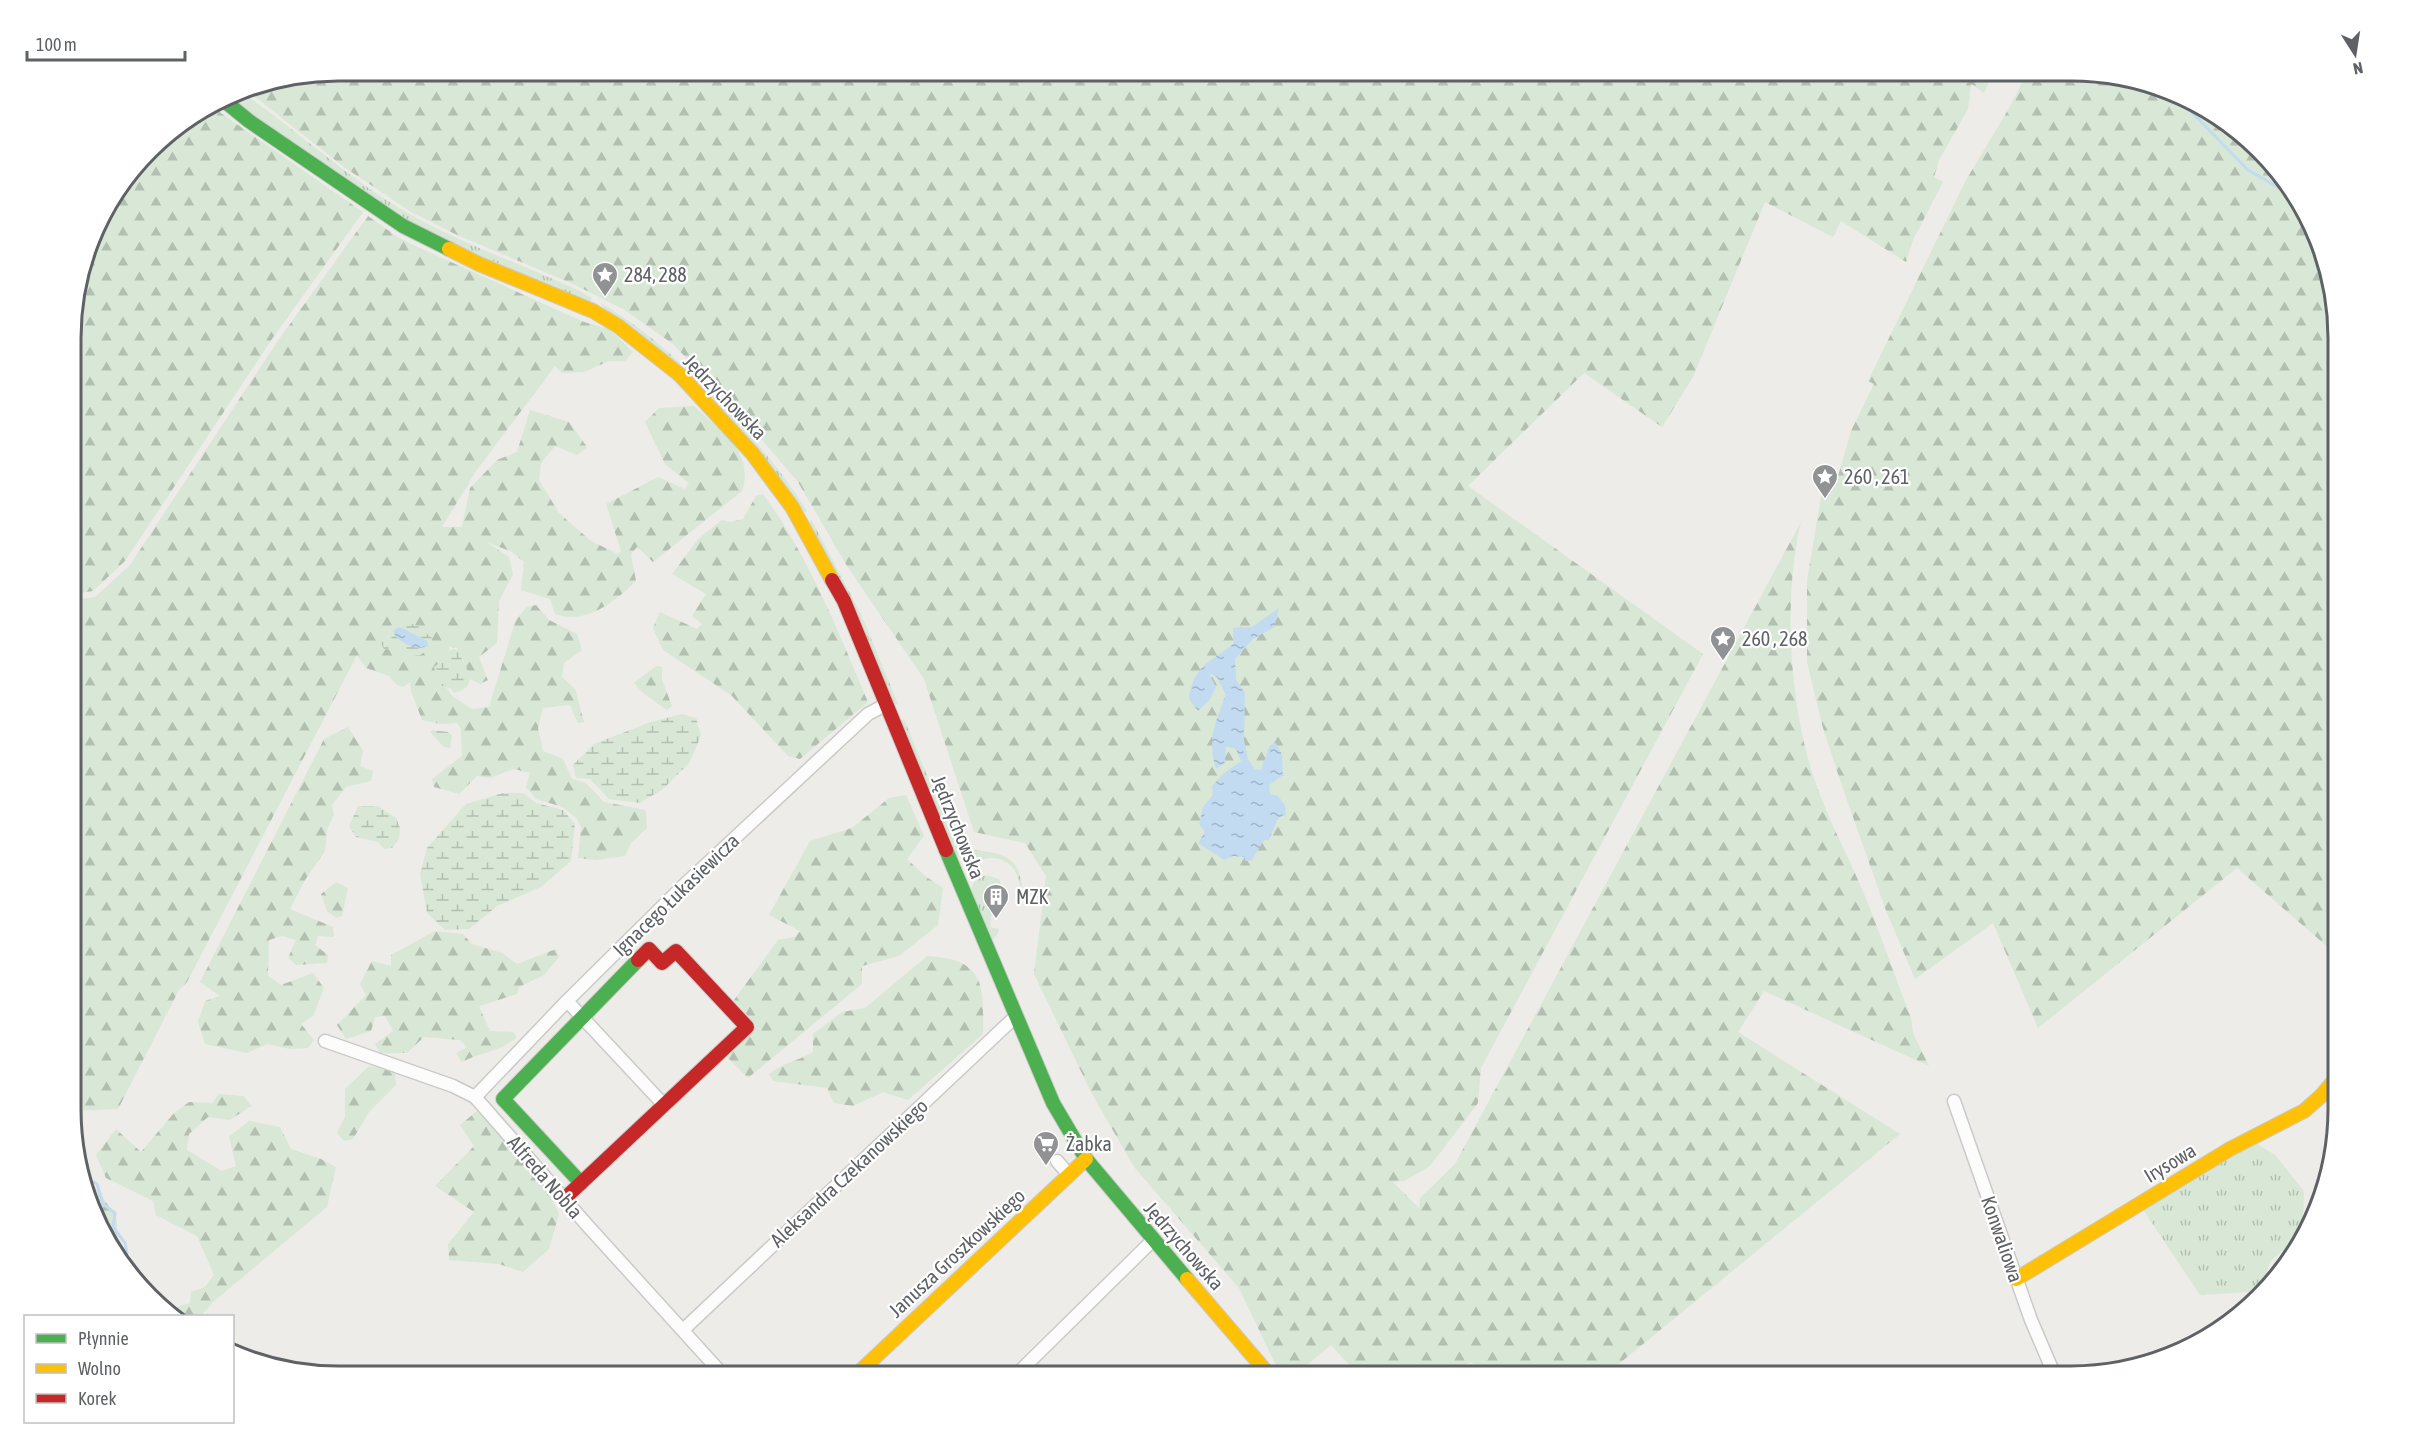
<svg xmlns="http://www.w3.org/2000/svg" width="2409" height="1447" viewBox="0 0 2409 1447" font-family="'Asap Condensed',sans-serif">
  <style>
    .grass { fill: url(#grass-tufts) }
    .forest { fill: url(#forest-firs); fill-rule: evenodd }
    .wetland { fill: url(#wetland-marsh) }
    .water { fill: url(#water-ripples) }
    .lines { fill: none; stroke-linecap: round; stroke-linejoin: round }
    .stream { stroke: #c2dbf1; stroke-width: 3 }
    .street-casing { stroke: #cacac9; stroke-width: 15 }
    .fast-casing { stroke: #cacac9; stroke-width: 16 }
    .slow-casing { stroke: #cacac9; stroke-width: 16 }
    .jam-casing { stroke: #cacac9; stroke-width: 16 }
    .street { stroke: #fcfcfc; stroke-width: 12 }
    .fast { stroke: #4caf50; stroke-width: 14 }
    .slow { stroke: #ffc107; stroke-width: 14 }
    .jam { stroke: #c62828; stroke-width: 14 }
    .labels { text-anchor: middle; stroke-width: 4.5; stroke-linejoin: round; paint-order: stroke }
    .poi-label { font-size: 20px; fill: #5e6165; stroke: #fff; text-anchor: start }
    .street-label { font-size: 20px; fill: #5e6165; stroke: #fff }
    .rim { fill: none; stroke: #5e6165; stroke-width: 3 }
  </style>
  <defs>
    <pattern id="grass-tufts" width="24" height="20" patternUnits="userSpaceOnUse" patternTransform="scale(1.5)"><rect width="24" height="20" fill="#d8e7d6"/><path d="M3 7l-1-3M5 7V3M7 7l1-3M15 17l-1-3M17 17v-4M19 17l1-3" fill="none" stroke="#b2bfb1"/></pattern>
    <pattern id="forest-firs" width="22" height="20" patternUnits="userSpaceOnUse" patternTransform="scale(1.5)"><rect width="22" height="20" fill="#d8e7d6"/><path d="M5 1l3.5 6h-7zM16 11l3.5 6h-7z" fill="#b2bfb1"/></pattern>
    <pattern id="wetland-marsh" width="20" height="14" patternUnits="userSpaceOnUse" patternTransform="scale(1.5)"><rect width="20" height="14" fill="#d8e7d6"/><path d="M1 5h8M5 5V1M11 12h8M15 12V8" fill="none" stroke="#b2bfb1"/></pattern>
    <pattern id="water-ripples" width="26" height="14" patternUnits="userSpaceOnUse" patternTransform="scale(1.5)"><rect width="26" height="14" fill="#c2dbf1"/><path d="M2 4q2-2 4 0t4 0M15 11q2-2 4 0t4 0" fill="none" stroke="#a1b5c7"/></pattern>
  </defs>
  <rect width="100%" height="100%" fill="#edece8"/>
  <g class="grass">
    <path d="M238,90C293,126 340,172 396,206C453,241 517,262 578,290L592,298L590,302L424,232L226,97Z"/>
    <path d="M601,303C653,334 693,373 733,417C761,447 786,477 807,511L805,512L605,311Z"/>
    <polygon points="811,519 861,614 898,704 896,705 810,523"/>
    <path d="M904,719L953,839C973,861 1018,838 1022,887H1020C1018,865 1001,853 980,860L979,857L971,862L956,855L899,721Z"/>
    <polygon points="985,875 999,879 1003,892 1001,909 992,908 990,927 999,929 997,935 993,939 990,939 971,890 973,883"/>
    <polygon points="2254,1142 2275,1155 2304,1191 2303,1222 2300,1234 2270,1262 2267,1271 2272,1283 2265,1291 2200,1295 2142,1208"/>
  </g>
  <g class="forest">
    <path d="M338,71H1994L1984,93L1971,84L1968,109L1939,160L1934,177L1943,182L1913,240L1906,262L1841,221L1833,237L1765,202L1693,377L1662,427L1584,373L1468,486L1703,654L1481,1068L1478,1103L1430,1166L1404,1181L1393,1182L1419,1208L1420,1198L1455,1164L1801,522C1783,596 1789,705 1814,778C1827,818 1848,855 1864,894C1881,935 1895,977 1911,1018L1913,1033L1929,1066L1764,991L1738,1032L1900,1134L1604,1376H1484L1471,1362L1444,1376H1359L1331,1345L1294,1376H1281L1239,1288L1134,1167L1091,1092L1034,974L1046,876L1025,843L974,832L924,679L847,566L798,482L739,413L694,366L673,344L623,309L573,284L455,234L411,212L344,167L245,89Z"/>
    <polygon points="2028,71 2071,71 2141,80 2205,107 2260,149 2302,204 2338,320 2338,956 2237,868 2038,1028 1993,923 1915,979 1885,908 1841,783 1823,728 1807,662 1807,580 1821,497 1836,483 1851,431 1874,384 1868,381 1966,180 2008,110"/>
    <polygon points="211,106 363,212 272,339 125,561 93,591 73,594 73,303 98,219 161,137"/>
    <path d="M368,216L399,238L420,248L584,322L609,329L633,352L625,361H609L584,372L562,373L555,366L476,471L442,527H462L470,488L497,460L517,452L530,410L569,422L587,447L577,455L555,446L541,463L539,480L559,513L591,541L618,554L621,551L606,504L658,477L685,489L689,483L665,464L645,422L659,408L694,406C720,431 755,452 742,491L653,562L637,547L631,554L636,581C614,602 587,625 555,614L550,599L521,590L524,562L512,552L487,542L509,557L513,574L499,601L497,643L479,657L488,680L480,684L468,678L464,662L457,648L450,647L440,666L441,679L452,696L472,709L489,707L516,619L527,607L536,605L549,620L577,634L582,650L564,663L562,677L575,689L584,722L578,723L570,705L543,708L538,728L543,751L563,759L572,779L586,783L604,802L646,810L647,828L631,843L625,856L596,860L578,858L581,827L576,818L563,807L536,799L526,787L530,773L514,769L490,778L477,776L459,794L434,787L432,779L462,756L461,729L457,723L441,724L422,720L411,691L410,682L403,687L397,685L389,676L366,668L357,655L187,982L179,990L118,1109L73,1111V600L95,597L130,565L277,342ZM395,627L400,648L383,642Z"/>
    <path d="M763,494C809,557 838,631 868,702L800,759L788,756L731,695L663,650L653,628L660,612L697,629L702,624L692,616L706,594L672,574L699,538L722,520L731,522L743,519L756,496Z"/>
    <polygon points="656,666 662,667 662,680 672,706 667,710 644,694 634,683"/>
    <polygon points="348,727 363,751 360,766 373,771 371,781 346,787 332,805 334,814 327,830 325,851 305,880 290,909 333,927 334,937 318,936 315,945 328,955 327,963 296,965 288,958 296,940 282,936 269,940 268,976 281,985 313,973 324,988 313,1016 301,1024 314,1040 308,1048 290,1049 267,1044 247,1053 205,1044 198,1022 205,1001 220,996 200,982 324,739"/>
    <polygon points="906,795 924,836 907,859 925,876 943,888 938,925 899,956 862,966 862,984 748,1078 727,1057 756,1025 734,1000 778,940 794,937 800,931 769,915 810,841 852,828 889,798"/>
    <polygon points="336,882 348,888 342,916 336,918 327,911 321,894"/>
    <path d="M435,931L463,934L472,944L502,953L517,964L556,949L559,957L544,975L519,987L517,994L479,1006L490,1031L513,1032L517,1037C498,1053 483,1051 462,1062L456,1053L467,1047L460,1040L424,1037L407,1053H380L375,1044L393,1031L385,1016L375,1017L371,1031L346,1039L337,1025L366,995L360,984L372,961L391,966V955Z"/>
    <path d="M927,956C985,959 984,985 983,1034L908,1100L883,1092L853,1106L834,1103L827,1088L773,1081L769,1074C782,1063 798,1061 813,1052V1034L842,1012L865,1008Z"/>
    <polygon points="369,1066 395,1072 396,1085 369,1112 353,1139 344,1141 337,1133 345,1117 345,1089"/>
    <polygon points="219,1094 244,1096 251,1106 230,1120 208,1117 189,1134 187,1150 222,1171 236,1166 229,1137 249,1121 280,1127 291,1149 321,1159 336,1167 327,1207 213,1302 201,1316 178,1316 171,1309 190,1303 191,1292 205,1287 214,1275 197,1236 156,1215 153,1201 106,1178 96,1155 116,1129 141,1152 174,1113 189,1102 212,1103"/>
    <polygon points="477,1111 548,1191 559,1214 549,1249 523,1272 499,1264 449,1260 448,1244 474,1212 435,1186 474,1146 460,1125"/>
    <polygon points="73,1141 90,1183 99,1191 117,1220 117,1235 126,1252 121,1263 115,1257"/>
  </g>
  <g class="wetland">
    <polygon points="403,621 418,626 432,638 431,648 420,655 412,656 404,651 384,649 380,642 388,637 393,622"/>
    <path d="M454,649L460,651L462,660L471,675C469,686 466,690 454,693L450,688L439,685L434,667L442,661L446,651Z"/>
    <polygon points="682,714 696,718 701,736 689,763 663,789 640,803 609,799 590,779 576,778 573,765 594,744 648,723"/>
    <polygon points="433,730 448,732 452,736 450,748 444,747 430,732"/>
    <polygon points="503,793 523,793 536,803 563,810 575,824 571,861 541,887 497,906 469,929 445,930 427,913 420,874 427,848 466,804"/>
    <polygon points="358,806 378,806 396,818 400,828 399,839 392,848 384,849 378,842 356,837 349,826"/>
  </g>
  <g class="water">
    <path d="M1279,608L1274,627L1253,639L1235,659L1236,680L1245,693L1244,740L1248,759L1255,769L1261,770L1270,745L1276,743L1282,755L1283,775L1269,785L1270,794L1278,796L1285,805L1286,815L1278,818L1269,840H1264L1252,860L1245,861V857L1233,856L1224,860L1198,843L1205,832L1199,824L1203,807L1213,795L1212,786L1223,774L1241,761L1236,749L1226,746L1225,763L1216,769C1207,739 1215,723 1226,695L1217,677L1209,673L1216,687L1210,699L1198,711L1189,699C1194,664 1209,664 1233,644V628L1252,627Z"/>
    <path d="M400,627L427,641L428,646C416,651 404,644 395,636L394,630Z"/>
  </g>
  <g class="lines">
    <g class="stream">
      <polyline points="2173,93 2248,170 2299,199"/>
      <polyline points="77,1154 83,1158 87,1165 83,1172"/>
      <polyline points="85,1177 97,1184 103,1204 115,1213 113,1227 125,1243 127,1253 119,1261"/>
    </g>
    <defs>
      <g id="street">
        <polyline points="567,1001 664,1105"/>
        <polyline points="325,1041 453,1086 475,1097 587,1225 724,1376"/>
        <polyline points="475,1097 567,1001 681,888 868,714 887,704"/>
        <polyline points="1954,1101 2031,1320 2055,1376"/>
        <polyline points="1057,1161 1069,1175"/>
        <polyline points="683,1330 1015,1017"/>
        <polyline points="1015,1376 1153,1240"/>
      </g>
      <g id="fast">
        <polyline points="222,99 249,121 403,226 449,249"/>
        <polyline points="946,850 1053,1103 1086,1159 1187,1279"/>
        <polyline points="581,1183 503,1099 638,960"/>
      </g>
      <g id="slow">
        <polyline points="449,249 479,264 593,311 618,326 680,375 752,453 792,507 832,580"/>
        <polyline points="1187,1279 1270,1376"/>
        <polyline points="2016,1279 2230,1149 2304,1111 2321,1096 2338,1076"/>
        <polyline points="855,1376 1086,1159"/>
      </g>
      <g id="jam">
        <polyline points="832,580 844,601 946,850"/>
        <polyline points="564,1199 747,1027 676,951 662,963 649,949 638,960"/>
      </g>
    </defs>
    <use href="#street" class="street-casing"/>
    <use href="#fast" class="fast-casing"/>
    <use href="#slow" class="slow-casing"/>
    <use href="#jam" class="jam-casing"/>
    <use href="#street" class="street"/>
    <use href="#fast" class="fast"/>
    <use href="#slow" class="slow"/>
    <use href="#jam" class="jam"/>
  </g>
  <defs>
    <symbol id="sight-pin" viewBox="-11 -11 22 30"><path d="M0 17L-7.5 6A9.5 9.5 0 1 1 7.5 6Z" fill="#909293" stroke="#fff"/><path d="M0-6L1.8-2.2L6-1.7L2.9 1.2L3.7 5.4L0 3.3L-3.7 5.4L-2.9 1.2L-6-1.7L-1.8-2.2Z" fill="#fff"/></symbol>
    <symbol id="building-pin" viewBox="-11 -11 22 30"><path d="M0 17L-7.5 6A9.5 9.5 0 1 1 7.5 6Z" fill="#909293" stroke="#fff"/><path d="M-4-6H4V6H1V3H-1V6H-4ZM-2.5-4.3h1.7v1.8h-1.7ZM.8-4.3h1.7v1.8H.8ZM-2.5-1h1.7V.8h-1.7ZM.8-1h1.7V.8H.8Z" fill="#fff"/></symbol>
    <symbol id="supermarket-pin" viewBox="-11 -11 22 30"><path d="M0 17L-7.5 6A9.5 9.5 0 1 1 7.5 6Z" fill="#909293" stroke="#fff"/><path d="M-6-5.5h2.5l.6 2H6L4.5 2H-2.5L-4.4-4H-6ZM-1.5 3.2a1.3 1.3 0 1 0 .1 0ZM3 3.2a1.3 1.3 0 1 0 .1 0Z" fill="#fff"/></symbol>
  </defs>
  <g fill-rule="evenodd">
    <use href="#sight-pin" x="590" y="260" width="30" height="40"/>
    <use href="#sight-pin" x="1810" y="462" width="30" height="40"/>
    <use href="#sight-pin" x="1708" y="624" width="30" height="40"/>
    <use href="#building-pin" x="981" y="882" width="30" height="40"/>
    <use href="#supermarket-pin" x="1031" y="1129" width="30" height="40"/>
  </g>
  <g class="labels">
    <g class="poi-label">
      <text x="624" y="282">284, 288</text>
      <text x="1844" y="484">260 , 261</text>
      <text x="1742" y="646">260 , 268</text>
      <text x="1016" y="904">MZK</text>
      <text x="1066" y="1151">Żabka</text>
    </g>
    <g class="street-label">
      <text transform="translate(725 397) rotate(46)" y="7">Jędrzychowska</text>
      <text transform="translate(958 827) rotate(68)" y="7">Jędrzychowska</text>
      <text transform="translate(676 895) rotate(-44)" y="7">Ignacego Łukasiewicza</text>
      <text transform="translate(2170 1163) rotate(-31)" y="7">Irysowa</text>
      <text transform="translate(849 1173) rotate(-43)" y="7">Aleksandra Czekanowskiego</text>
      <text transform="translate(545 1177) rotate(49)" y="7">Alfreda Nobla</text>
      <text transform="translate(2002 1239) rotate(71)" y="7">Konwaliowa</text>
      <text transform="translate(1184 1246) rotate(49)" y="7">Jędrzychowska</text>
      <text transform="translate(957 1253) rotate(-43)" y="7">Janusza Groszkowskiego</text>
    </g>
  </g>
  <path d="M0 0H2409V1447H0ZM338 81H2071A257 257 0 0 1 2328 338V1109A257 257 0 0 1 2071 1366H338A257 257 0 0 1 81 1109V338A257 257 0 0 1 338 81Z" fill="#fff" fill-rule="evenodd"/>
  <path class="rim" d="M338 81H2071A257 257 0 0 1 2328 338V1109A257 257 0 0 1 2071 1366H338A257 257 0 0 1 81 1109V338A257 257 0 0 1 338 81Z"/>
  <rect x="24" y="1315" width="210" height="108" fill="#ffffff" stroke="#bfc0c1" stroke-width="1.5"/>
  <rect x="36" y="1334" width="30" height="9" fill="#4caf50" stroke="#bfc0c1" stroke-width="1.5"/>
  <text x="78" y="1345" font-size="18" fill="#5e6165">Płynnie</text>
  <rect x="36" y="1364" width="30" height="9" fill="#ffc107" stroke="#bfc0c1" stroke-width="1.5"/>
  <text x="78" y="1375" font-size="18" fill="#5e6165">Wolno</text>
  <rect x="36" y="1394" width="30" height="9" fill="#c62828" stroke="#bfc0c1" stroke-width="1.5"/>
  <text x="78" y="1405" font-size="18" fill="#5e6165">Korek</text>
  <g transform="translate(2355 54) rotate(168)" stroke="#ffffff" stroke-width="4.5" paint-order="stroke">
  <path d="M0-4.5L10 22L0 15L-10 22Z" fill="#5e6165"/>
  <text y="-9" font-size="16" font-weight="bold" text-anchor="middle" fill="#5e6165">N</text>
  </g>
  <path d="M27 51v9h158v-9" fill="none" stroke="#5e6165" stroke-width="3"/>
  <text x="36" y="51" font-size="18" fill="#5e6165" stroke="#ffffff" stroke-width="4.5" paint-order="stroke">100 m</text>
</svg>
